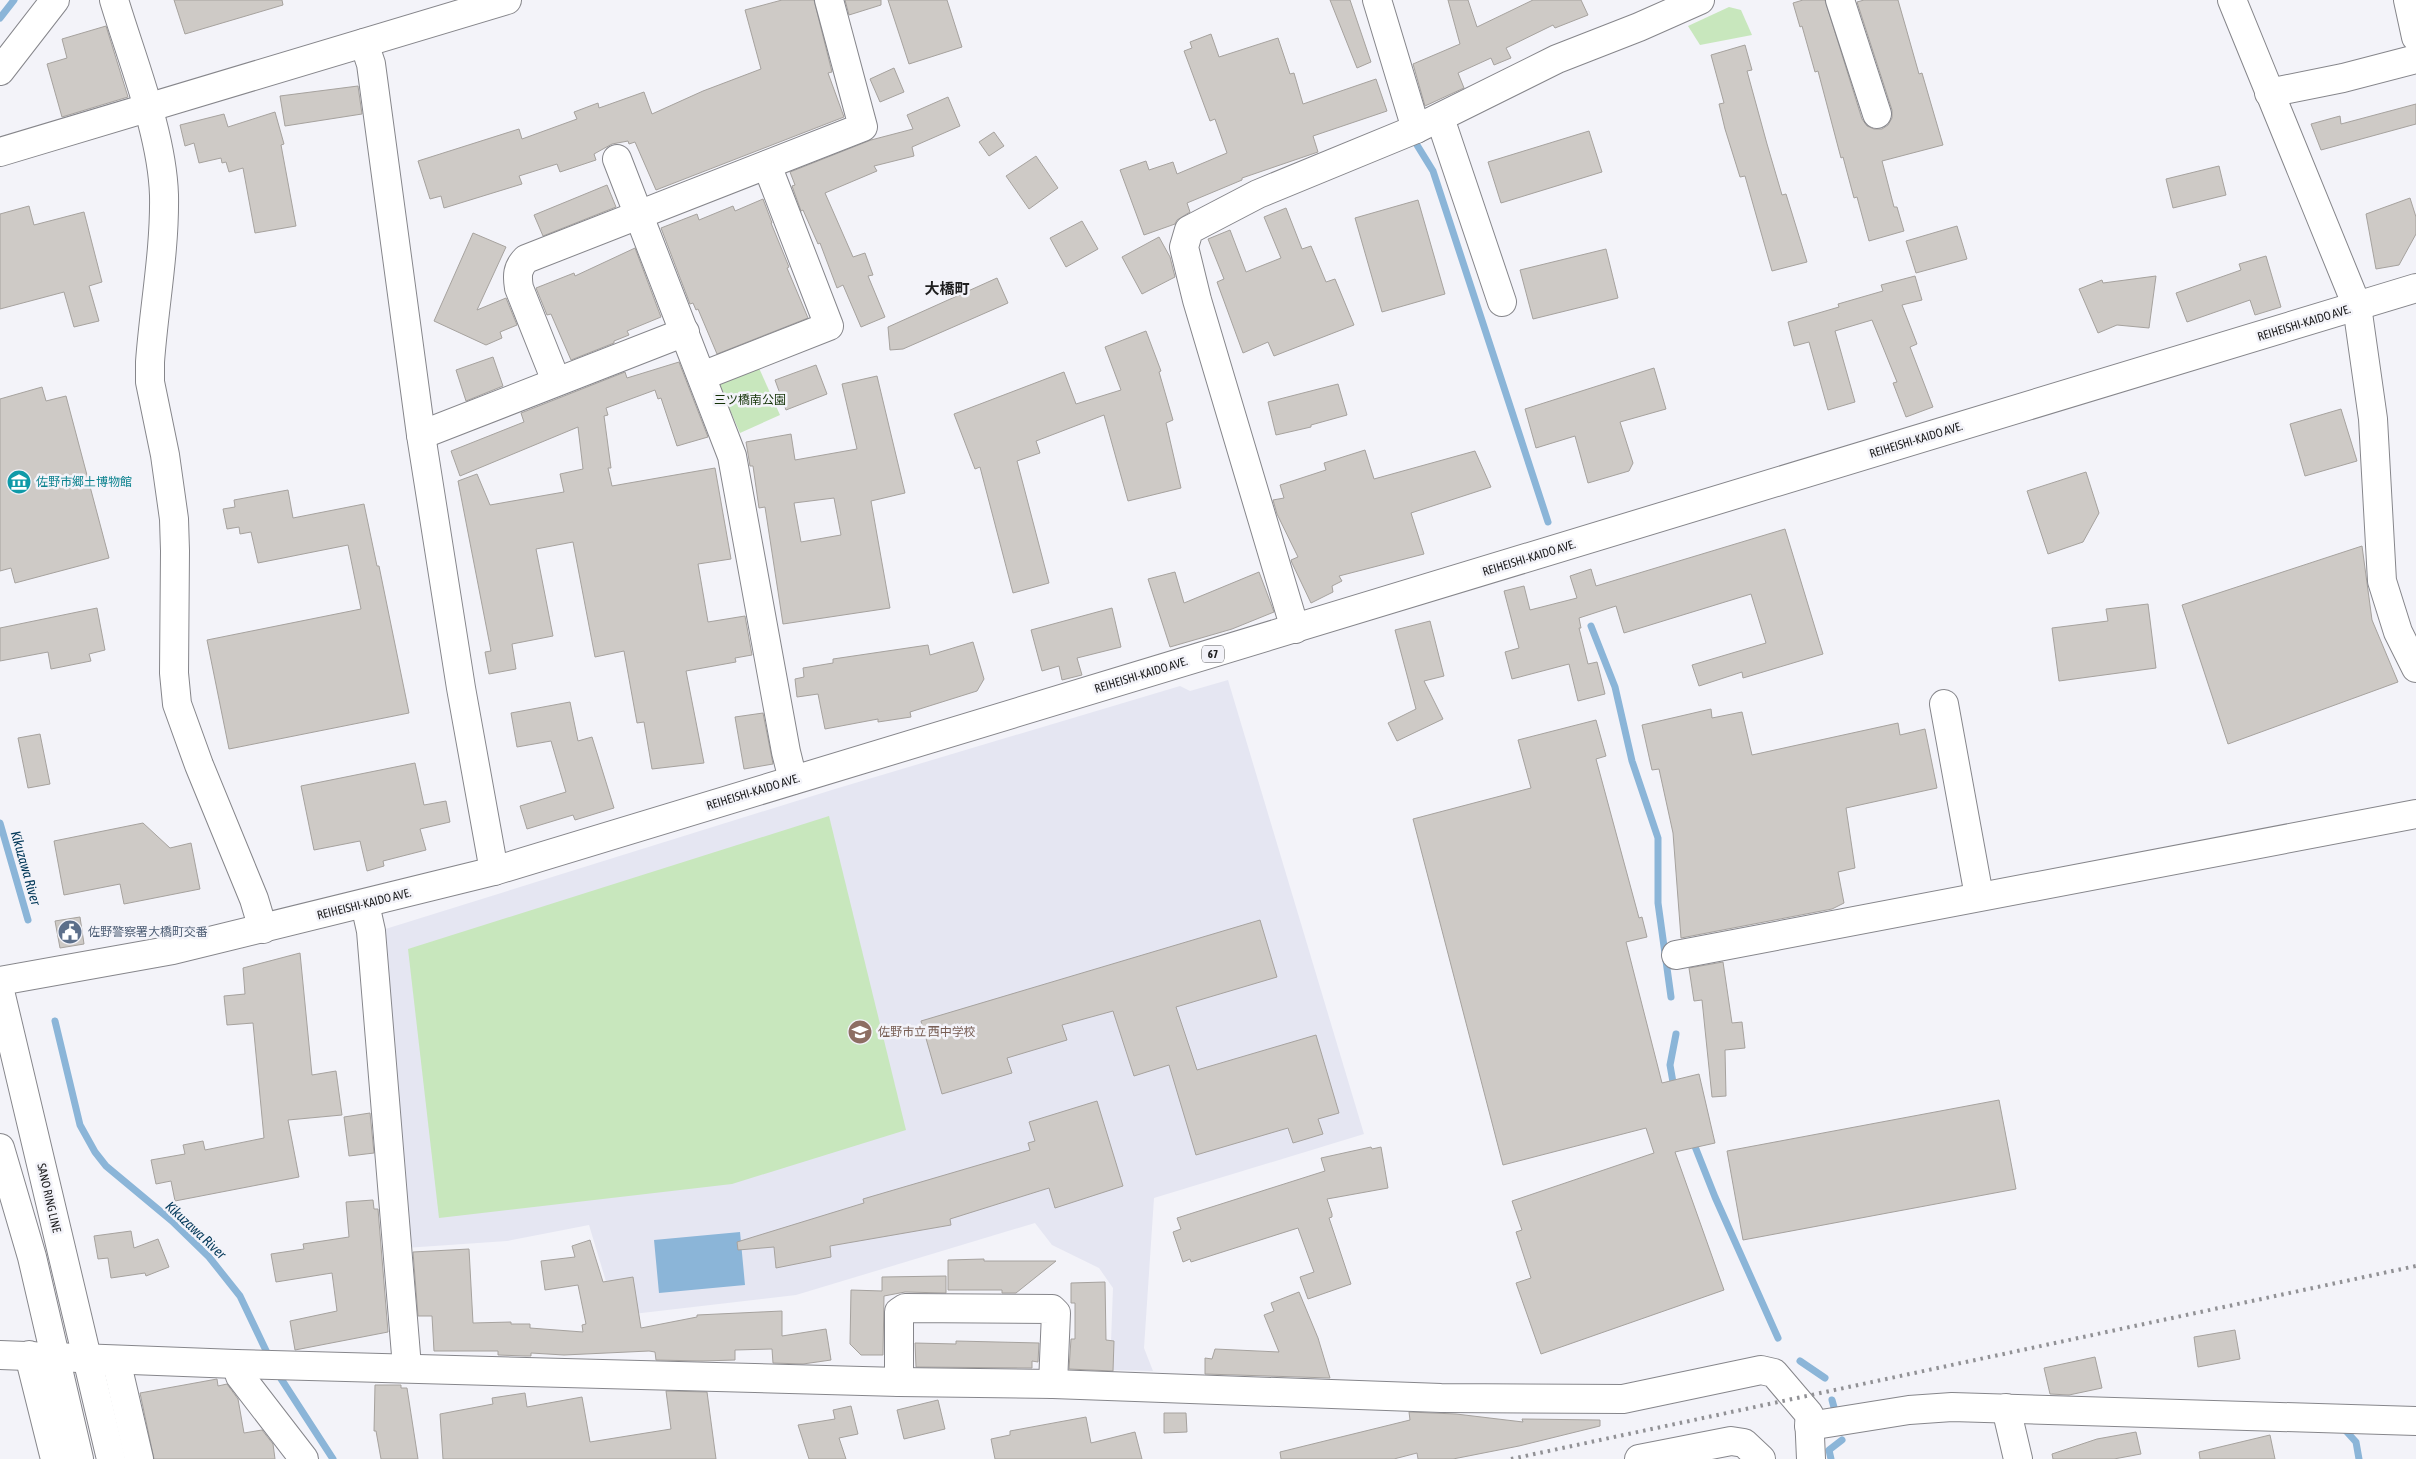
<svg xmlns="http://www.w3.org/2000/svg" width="2416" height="1459" viewBox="0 0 2416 1459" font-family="'Asap Condensed','Noto Sans JP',sans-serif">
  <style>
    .built { fill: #e5e6f2 }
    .green { fill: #c8e7bd }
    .water { fill: #8bb5d8 }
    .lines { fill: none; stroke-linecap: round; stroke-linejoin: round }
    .stream { stroke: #8bb5d8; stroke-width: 7 }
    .building { fill: #cecac6; stroke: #a6a29e; fill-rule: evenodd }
    .minor-casing { stroke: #86868b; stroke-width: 30 }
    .major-casing { stroke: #86868b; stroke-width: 30 }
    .minor { stroke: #fff; stroke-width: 28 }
    .major { stroke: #fff; stroke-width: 28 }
    .rail { stroke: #919195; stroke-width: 4; stroke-dasharray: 2.5 5; stroke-linecap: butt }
    .labels { text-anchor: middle; stroke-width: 5; stroke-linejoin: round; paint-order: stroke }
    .shield { fill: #f3f3f9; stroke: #5e5e60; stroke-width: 1 }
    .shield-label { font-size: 11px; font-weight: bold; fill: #1e1e1f }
    .street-label { font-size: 12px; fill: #1e1e1f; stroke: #f3f3f9 }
    .park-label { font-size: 12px; fill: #133206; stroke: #f3f3f9 }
    .culture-label { font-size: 12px; fill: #0d838f; stroke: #f3f3f9; text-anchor: start }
    .service-label { font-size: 12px; fill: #4e5e75; stroke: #f3f3f9; text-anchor: start }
    .education-label { font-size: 12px; fill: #785e54; stroke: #f3f3f9; text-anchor: start }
    .water-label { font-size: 14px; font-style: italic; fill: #023859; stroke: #f3f3f9 }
    .quarter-label { font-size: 15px; font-weight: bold; fill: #1e1e1f; stroke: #f3f3f9 }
  </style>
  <rect width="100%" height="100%" fill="#f3f3f9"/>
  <polygon class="built" points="1228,680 1364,1134 1154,1198 1144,1348 1153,1371 1110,1370 1113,1288 1099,1268 1052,1245 1035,1223 796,1295 633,1314 614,1308 589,1225 507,1241 405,1248 379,931 835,789 1180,686 1190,691"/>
  <g class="green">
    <polygon points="1729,7 1741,10 1752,35 1700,45 1688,26"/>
    <polygon points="759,368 780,415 740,433 719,385"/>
    <polygon points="829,816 906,1130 732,1184 439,1218 408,949"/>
  </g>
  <polygon class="water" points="740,1232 745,1285 659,1293 654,1240"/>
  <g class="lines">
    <g class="stream">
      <polyline points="0,18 14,0"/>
      <polyline points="1417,145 1433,171 1548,522"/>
      <polyline points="1591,626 1615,687 1632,761 1658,838 1658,903 1671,997"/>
      <polyline points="0,823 28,920"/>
      <polyline points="55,1021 80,1125 95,1152 106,1166 172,1221 209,1257 240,1296 270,1359"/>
      <polyline points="1674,1088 1670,1065 1676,1034"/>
      <polyline points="1692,1139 1715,1197 1778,1338"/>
      <polyline points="1800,1361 1825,1378"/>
      <polyline points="276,1371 333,1459"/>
      <polyline points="1832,1400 1835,1411"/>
      <polyline points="2346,1431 2356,1442 2359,1459"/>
      <polyline points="1831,1459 1829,1450 1842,1440"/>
    </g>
  </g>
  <g class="building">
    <polygon points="174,0 282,0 283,5 185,34"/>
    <polygon points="782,0 814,0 832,72 828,73 844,117 656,190 635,142 629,144 628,141 612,144 594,154 596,160 560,172 557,164 519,176 522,184 444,208 441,196 430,199 418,161 519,129 522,139 577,119 574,112 598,103 599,108 644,92 652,114 703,91 761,69 745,10"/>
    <polygon points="845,0 881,0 881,5 849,15"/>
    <polygon points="888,0 947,0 962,47 909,64"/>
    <polygon points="1330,0 1350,0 1371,62 1357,68"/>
    <polygon points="1448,0 1468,0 1477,27 1533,0 1581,0 1588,15 1555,28 1553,25 1506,48 1511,58 1494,65 1491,58 1458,73 1464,88 1425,106 1413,64 1460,44"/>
    <polygon points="1803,0 1825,0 1862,119 1867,126 1874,129 1882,129 1888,125 1892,118 1892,110 1857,2 1864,0 1898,0 1919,74 1922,73 1943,145 1882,161 1894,207 1897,207 1904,231 1869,241 1857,197 1854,198 1843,157 1841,158 1818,71 1815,72 1802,26 1800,27 1793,3"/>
    <polygon points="106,26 128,97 62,117 47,64 67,58 62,39"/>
    <polygon points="1211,34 1219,57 1278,38 1290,74 1294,73 1303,104 1376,79 1387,111 1313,136 1318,152 1242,178 1242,180 1187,203 1190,212 1177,220 1175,224 1144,235 1120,170 1146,161 1149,170 1173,162 1177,174 1227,153 1215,119 1210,121 1184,51 1192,48 1190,42"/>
    <polygon points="1745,45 1752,70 1747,71 1767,144 1782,195 1786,194 1807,262 1772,271 1745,176 1740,177 1725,129 1719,104 1724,103 1711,55"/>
    <polygon points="894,68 904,92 880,102 870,79"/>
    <polygon points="358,86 362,114 285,126 280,96"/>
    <polygon points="948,97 960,126 912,147 914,156 874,166 877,171 825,193 853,257 865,253 873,275 868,276 885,317 861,327 843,285 837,288 820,243 818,244 803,210 801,211 792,186 795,185 790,172 871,140 913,129 907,115"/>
    <polygon points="2416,104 2416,124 2321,150 2311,124 2340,116 2341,124"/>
    <polygon points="275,112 284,144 281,145 296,226 255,233 243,168 229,172 226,162 222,163 221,158 199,163 194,143 185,146 180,125 224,114 228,127"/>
    <polygon points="1589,131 1602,172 1501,203 1488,162"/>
    <polygon points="994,132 1004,146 989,156 979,142"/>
    <polygon points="1036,156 1058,188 1029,209 1006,176"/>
    <polygon points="2219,166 2226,195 2173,208 2166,179"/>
    <polygon points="607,185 616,207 543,236 534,215"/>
    <polygon points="2410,198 2416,217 2416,234 2399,265 2376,269 2366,214"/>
    <polygon points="763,199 772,223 771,223 789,267 787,268 808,318 717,354 698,309 696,310 693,303 690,304 661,228 697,214 699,220 733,206 735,211"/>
    <polygon points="1418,200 1445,294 1382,312 1355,218"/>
    <polygon points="29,206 34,225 84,212 102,282 89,286 99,321 74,327 64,292 0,309 0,214"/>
    <polygon points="1286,208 1302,249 1311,246 1326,282 1335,279 1354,325 1274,356 1268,342 1243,353 1217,282 1224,279 1208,239 1230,230 1246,272 1281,258 1264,217"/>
    <polygon points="1082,221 1098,249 1066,267 1050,238"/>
    <polygon points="1957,226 1967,259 1916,273 1906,241"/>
    <polygon points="473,233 506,247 477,310 506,298 517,325 500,332 502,338 486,345 434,321"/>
    <polygon points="1159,237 1170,257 1175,277 1142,294 1122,257"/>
    <polygon points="635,248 661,317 627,331 629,335 614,341 614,343 571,360 551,314 547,315 536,288 574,273 575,276"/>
    <polygon points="1606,249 1618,298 1533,319 1520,270"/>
    <polygon points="2266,256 2281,307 2255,315 2250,300 2187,322 2176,293 2241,270 2239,264"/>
    <polygon points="1915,276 1922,300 1902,305 1917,344 1910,347 1933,407 1906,417 1893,383 1897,382 1872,320 1835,331 1855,402 1828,410 1809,342 1794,346 1788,322 1839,307 1838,304 1883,291 1881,285"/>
    <polygon points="2156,276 2149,328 2117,325 2098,333 2079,289 2102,280 2103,283"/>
    <polygon points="997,278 1008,303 903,349 890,350 888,327"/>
    <polygon points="1146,331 1161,371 1159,372 1173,420 1166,423 1181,488 1128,501 1104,415 1036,441 1040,453 1017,461 1049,583 1013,593 980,467 975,469 954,414 1064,372 1076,404 1121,390 1105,347"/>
    <polygon points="493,357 503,386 466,401 456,370"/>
    <polygon points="679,362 708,437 677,446 661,398 658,399 655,390 606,408 608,415 604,416 611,468 608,468 612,486 715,468 731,559 698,564 708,622 745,616 752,655 735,658 736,662 686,671 704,763 652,769 644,722 637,723 624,651 595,657 573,542 536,549 553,636 512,644 516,669 489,674 485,652 491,651 458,481 477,474 490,505 564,492 560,474 583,469 578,427 460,476 451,451 524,422 521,413 625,372 627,378"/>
    <polygon points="816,365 827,394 786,410 775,380"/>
    <polygon points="1654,368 1666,409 1620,422 1633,463 1629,471 1588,483 1575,436 1536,448 1525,409"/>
    <path d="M877,376L905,493L871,501L890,608L783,624L765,507L759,508L753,466H750L746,442L791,434L795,460L857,449L842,384ZM834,498L841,535L801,542L794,503Z"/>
    <polygon points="1338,384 1347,415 1311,425 1311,427 1276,435 1268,402"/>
    <polygon points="42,387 46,401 66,396 109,558 15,583 11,568 0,571 0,399"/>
    <polygon points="2341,409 2357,461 2305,476 2290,424"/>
    <polygon points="1365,450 1374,479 1475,451 1491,487 1411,513 1424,554 1339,576 1342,581 1332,586 1333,592 1311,603 1292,563 1291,560 1298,557 1277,514 1273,500 1284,498 1280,485 1326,470 1324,463"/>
    <polygon points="2086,472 2099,513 2083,542 2048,554 2027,491"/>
    <polygon points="288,490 293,518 364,504 377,566 379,566 409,713 229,749 207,640 361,609 348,545 258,563 251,532 240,534 239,527 227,529 223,509 235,507 234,500"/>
    <polygon points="1785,529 1823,654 1743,678 1742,672 1699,686 1692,665 1766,643 1751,594 1624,633 1616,606 1579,618 1581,628 1579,628 1588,664 1597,662 1605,694 1578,701 1569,664 1512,679 1505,652 1519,648 1504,591 1524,586 1530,610 1577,598 1570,576 1591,569 1596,586"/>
    <polygon points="2362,546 2372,620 2398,682 2228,744 2182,605"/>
    <polygon points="1175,572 1184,603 1259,572 1274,612 1232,629 1170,647 1148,579"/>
    <polygon points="2148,604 2156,668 2059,681 2052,628 2108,621 2106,609"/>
    <polygon points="97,608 105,650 89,654 91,661 51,669 48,652 0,661 0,628"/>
    <polygon points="1112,608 1121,647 1077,658 1082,675 1062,680 1059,666 1042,671 1031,630"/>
    <polygon points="1430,621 1444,676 1424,681 1443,719 1397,741 1388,723 1416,709 1395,630"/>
    <polygon points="973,642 984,679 977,691 910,712 911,717 878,722 878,719 825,729 818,694 797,697 795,679 804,677 803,668 833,663 833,659 928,645 930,655"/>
    <polygon points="570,702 578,741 592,737 614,808 575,820 573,815 527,829 520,806 566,792 551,741 517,747 511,713"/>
    <polygon points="1711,709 1712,718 1742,712 1752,755 1898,723 1900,735 1925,729 1937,788 1846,808 1855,868 1838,872 1844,903 1832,909 1681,938 1673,833 1659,769 1652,770 1642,725"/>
    <polygon points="763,713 773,764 744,769 735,717"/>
    <polygon points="1596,720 1606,756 1596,759 1639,918 1642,917 1647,937 1626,942 1662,1083 1699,1074 1715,1143 1675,1152 1724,1290 1541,1354 1516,1283 1531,1278 1516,1232 1522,1230 1512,1201 1654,1153 1646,1128 1503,1165 1413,819 1531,788 1518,740"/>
    <polygon points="40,734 50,784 28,788 18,738"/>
    <polygon points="415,763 424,805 446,801 450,822 420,829 426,850 383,861 384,866 367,871 360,841 314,850 301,786"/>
    <polygon points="143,823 170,848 191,843 200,889 124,904 120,884 64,895 54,841"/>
    <polygon points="80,917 84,944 60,948 55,921"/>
    <polygon points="1260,920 1277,977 1176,1007 1197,1070 1316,1035 1339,1113 1318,1119 1323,1134 1293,1143 1288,1128 1196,1155 1169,1065 1134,1076 1113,1011 1062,1025 1067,1040 1007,1058 1012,1073 942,1094 921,1021"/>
    <polygon points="300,953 312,1075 336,1071 342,1115 288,1120 299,1177 175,1201 171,1181 156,1184 151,1160 185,1154 183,1145 203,1141 205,1150 264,1138 253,1023 227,1025 224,996 245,994 243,968"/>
    <polygon points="1723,962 1732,1023 1742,1022 1745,1048 1725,1050 1726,1096 1712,1097 1702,1000 1694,1001 1689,968"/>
    <polygon points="1999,1100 2016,1189 1743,1240 1727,1151"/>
    <polygon points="1097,1101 1123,1186 1055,1208 1049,1188 950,1219 951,1225 830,1246 831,1257 776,1268 774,1247 738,1250 737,1242 864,1203 863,1199 1030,1150 1028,1143 1035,1141 1029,1122"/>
    <polygon points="370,1113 374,1153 349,1156 344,1117"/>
    <polygon points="1371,1147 1372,1149 1381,1147 1388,1188 1327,1199 1332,1214 1332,1217 1329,1218 1351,1284 1308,1299 1300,1277 1314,1272 1298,1228 1191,1262 1190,1259 1183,1262 1173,1232 1181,1229 1177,1218 1325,1171 1321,1158"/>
    <polygon points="373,1200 374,1209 378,1209 388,1332 295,1350 290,1321 337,1311 332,1273 276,1282 271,1254 304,1249 303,1244 349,1237 346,1202"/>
    <polygon points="131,1231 134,1248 158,1239 169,1267 146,1276 145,1273 111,1278 108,1258 98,1259 94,1236"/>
    <polygon points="590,1240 603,1282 633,1277 641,1328 697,1317 697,1315 782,1311 782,1336 826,1329 831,1360 803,1364 773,1363 772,1349 735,1350 735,1360 702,1361 656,1360 655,1352 649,1351 564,1355 531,1353 531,1356 525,1356 498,1355 498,1351 434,1351 432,1316 418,1316 413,1252 469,1249 473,1323 511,1322 511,1324 530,1324 530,1328 583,1332 582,1325 586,1324 578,1285 545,1290 541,1261 575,1257 572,1246"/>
    <polygon points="984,1259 984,1261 1056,1261 1016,1293 1002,1293 1002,1290 948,1290 948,1260"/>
    <polygon points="946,1276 946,1293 905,1292 884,1296 883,1355 861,1355 850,1344 851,1290 882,1291 882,1277"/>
    <polygon points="1105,1282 1106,1340 1114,1341 1113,1371 1069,1369 1071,1339 1075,1339 1075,1303 1071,1303 1071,1283"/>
    <polygon points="1299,1292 1318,1338 1330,1378 1205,1374 1205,1358 1212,1359 1215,1349 1279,1352 1264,1315 1274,1311 1271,1303"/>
    <polygon points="2235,1330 2240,1359 2198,1367 2194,1337"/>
    <polygon points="956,1341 1039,1343 1038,1362 1032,1361 1032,1368 916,1367 915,1343 956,1344"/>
    <polygon points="2095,1357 2102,1388 2069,1395 2050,1394 2044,1368"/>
    <polygon points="217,1379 218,1386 227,1384 238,1399 244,1433 262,1430 273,1444 275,1459 154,1459 140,1393"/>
    <polygon points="375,1385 401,1385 401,1388 407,1388 418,1459 381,1459 376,1431 374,1431"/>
    <polygon points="666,1391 707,1392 716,1459 443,1459 440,1414 493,1404 492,1398 525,1393 527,1407 582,1397 590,1442 671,1429"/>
    <polygon points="938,1400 945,1429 904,1439 897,1410"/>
    <polygon points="851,1406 858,1434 839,1438 846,1459 809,1459 798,1425 835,1419 833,1410"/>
    <polygon points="1409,1412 1456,1414 1523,1422 1522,1419 1600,1420 1600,1426 1519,1446 1453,1459 1418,1459 1417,1453 1394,1459 1281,1459 1280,1452 1410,1420"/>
    <polygon points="1164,1413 1186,1413 1187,1432 1164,1433"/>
    <polygon points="1086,1417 1091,1443 1135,1432 1142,1459 995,1459 991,1439 1010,1435 1010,1431"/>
    <polygon points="2136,1432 2141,1454 2114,1459 2053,1459 2052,1454 2097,1439"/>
    <polygon points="2270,1435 2275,1459 2200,1459 2199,1452"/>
  </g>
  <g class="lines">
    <defs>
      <g id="minor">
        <path d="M114,0C132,60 162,133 164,195C165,251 154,307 150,362V382L165,455L174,519L175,551L174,673L177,704L199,765L254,899L263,929"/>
        <polyline points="1377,0 1416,129"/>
        <polyline points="1840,0 1877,114"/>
        <polyline points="2232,0 2357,306 2373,419 2382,581 2398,632 2416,668"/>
        <polyline points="2408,0 2416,37"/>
        <polyline points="364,43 371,64 421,435 461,688 494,871"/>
        <polyline points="0,71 55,0"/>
        <polyline points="2269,93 2343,78 2416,59"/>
        <polyline points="1440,118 1502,302"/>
        <polyline points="0,152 507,0"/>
        <polyline points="617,159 732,456 786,752 793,780"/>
        <polyline points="702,376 829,326 767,165"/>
        <path d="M556,381L519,288C517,276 517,268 526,259L863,127L829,0"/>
        <polyline points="421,435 685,332"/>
        <polyline points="1295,629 1197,300 1184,247 1189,230 1258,194 1416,129 1557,59 1639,27 1700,0"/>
        <polyline points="1944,704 1979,896"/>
        <polyline points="365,904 371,931 407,1367"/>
        <polyline points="1676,955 2416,814"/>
        <polyline points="0,1355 236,1364 899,1382 1053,1384 1441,1398 1623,1399 1761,1370 1774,1373 1809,1414 1811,1459"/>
        <polyline points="29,1355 55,1459"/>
        <polyline points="116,1360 139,1459"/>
        <polyline points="236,1364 240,1376 304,1459"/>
        <polyline points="899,1382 899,1312 905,1308 1052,1309 1056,1313 1053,1384"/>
        <polyline points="2006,1408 2018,1459"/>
        <polyline points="1809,1426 1909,1410 1952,1407 2416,1421"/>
        <polyline points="1639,1459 1731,1441 1744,1443 1761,1459"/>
      </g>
      <g id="major">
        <polyline points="0,981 173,950 494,871 2416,288"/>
        <polyline points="0,991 111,1459"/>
        <polyline points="0,1148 32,1257 79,1459"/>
      </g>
    </defs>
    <use href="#minor" class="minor-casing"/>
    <use href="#major" class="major-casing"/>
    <use href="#minor" class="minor"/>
    <use href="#major" class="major"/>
    <polyline class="rail" points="1511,1459 2416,1266"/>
  </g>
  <defs>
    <symbol id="museum-disc" viewBox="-11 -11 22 22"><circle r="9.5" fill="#0f9aa8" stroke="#f3f3f9"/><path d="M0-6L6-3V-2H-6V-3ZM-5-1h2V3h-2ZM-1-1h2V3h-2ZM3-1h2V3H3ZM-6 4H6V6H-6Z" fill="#fff"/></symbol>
    <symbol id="civic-disc" viewBox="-11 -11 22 22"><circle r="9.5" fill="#5c6f8a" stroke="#f3f3f9"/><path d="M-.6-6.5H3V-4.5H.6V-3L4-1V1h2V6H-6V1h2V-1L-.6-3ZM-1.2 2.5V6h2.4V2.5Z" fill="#fff"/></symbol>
    <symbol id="school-disc" viewBox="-11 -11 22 22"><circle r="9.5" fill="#8d6e63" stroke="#f3f3f9"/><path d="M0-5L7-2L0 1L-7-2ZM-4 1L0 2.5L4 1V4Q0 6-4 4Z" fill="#fff"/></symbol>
  </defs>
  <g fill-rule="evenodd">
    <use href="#museum-disc" x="5" y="468" width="28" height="28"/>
    <use href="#civic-disc" x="56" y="918" width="28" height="28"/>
    <use href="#school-disc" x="846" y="1018" width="28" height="28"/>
  </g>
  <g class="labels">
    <rect class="shield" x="1202" y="645.5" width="22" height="17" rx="4"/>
    <g class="shield-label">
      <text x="1213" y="658">67</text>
    </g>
    <g class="street-label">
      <text transform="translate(2304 323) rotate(-17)" y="4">REIHEISHI-KAIDO AVE.</text>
      <text transform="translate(1916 440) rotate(-17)" y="4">REIHEISHI-KAIDO AVE.</text>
      <text transform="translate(1529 558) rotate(-17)" y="4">REIHEISHI-KAIDO AVE.</text>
      <text transform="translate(1141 675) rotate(-17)" y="4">REIHEISHI-KAIDO AVE.</text>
      <text transform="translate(753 792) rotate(-17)" y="4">REIHEISHI-KAIDO AVE.</text>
      <text transform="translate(364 904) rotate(-14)" y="4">REIHEISHI-KAIDO AVE.</text>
      <text transform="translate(49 1198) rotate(77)" y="4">SANO RING LINE</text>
    </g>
    <g class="park-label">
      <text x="750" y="404">三ツ橋南公園</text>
    </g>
    <g class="culture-label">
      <text x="36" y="486">佐野市郷土博物館</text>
    </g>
    <g class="service-label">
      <text x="88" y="936">佐野警察署大橋町交番</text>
    </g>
    <g class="education-label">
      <text x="878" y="1036">佐野市立 西中学校</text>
    </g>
    <g class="water-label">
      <text transform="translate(26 868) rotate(74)" y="5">Kikuzawa River</text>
      <text transform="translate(196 1230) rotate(43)" y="5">Kikuzawa River</text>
    </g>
    <g class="quarter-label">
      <text x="947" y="294">大橋町</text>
    </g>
  </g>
</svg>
